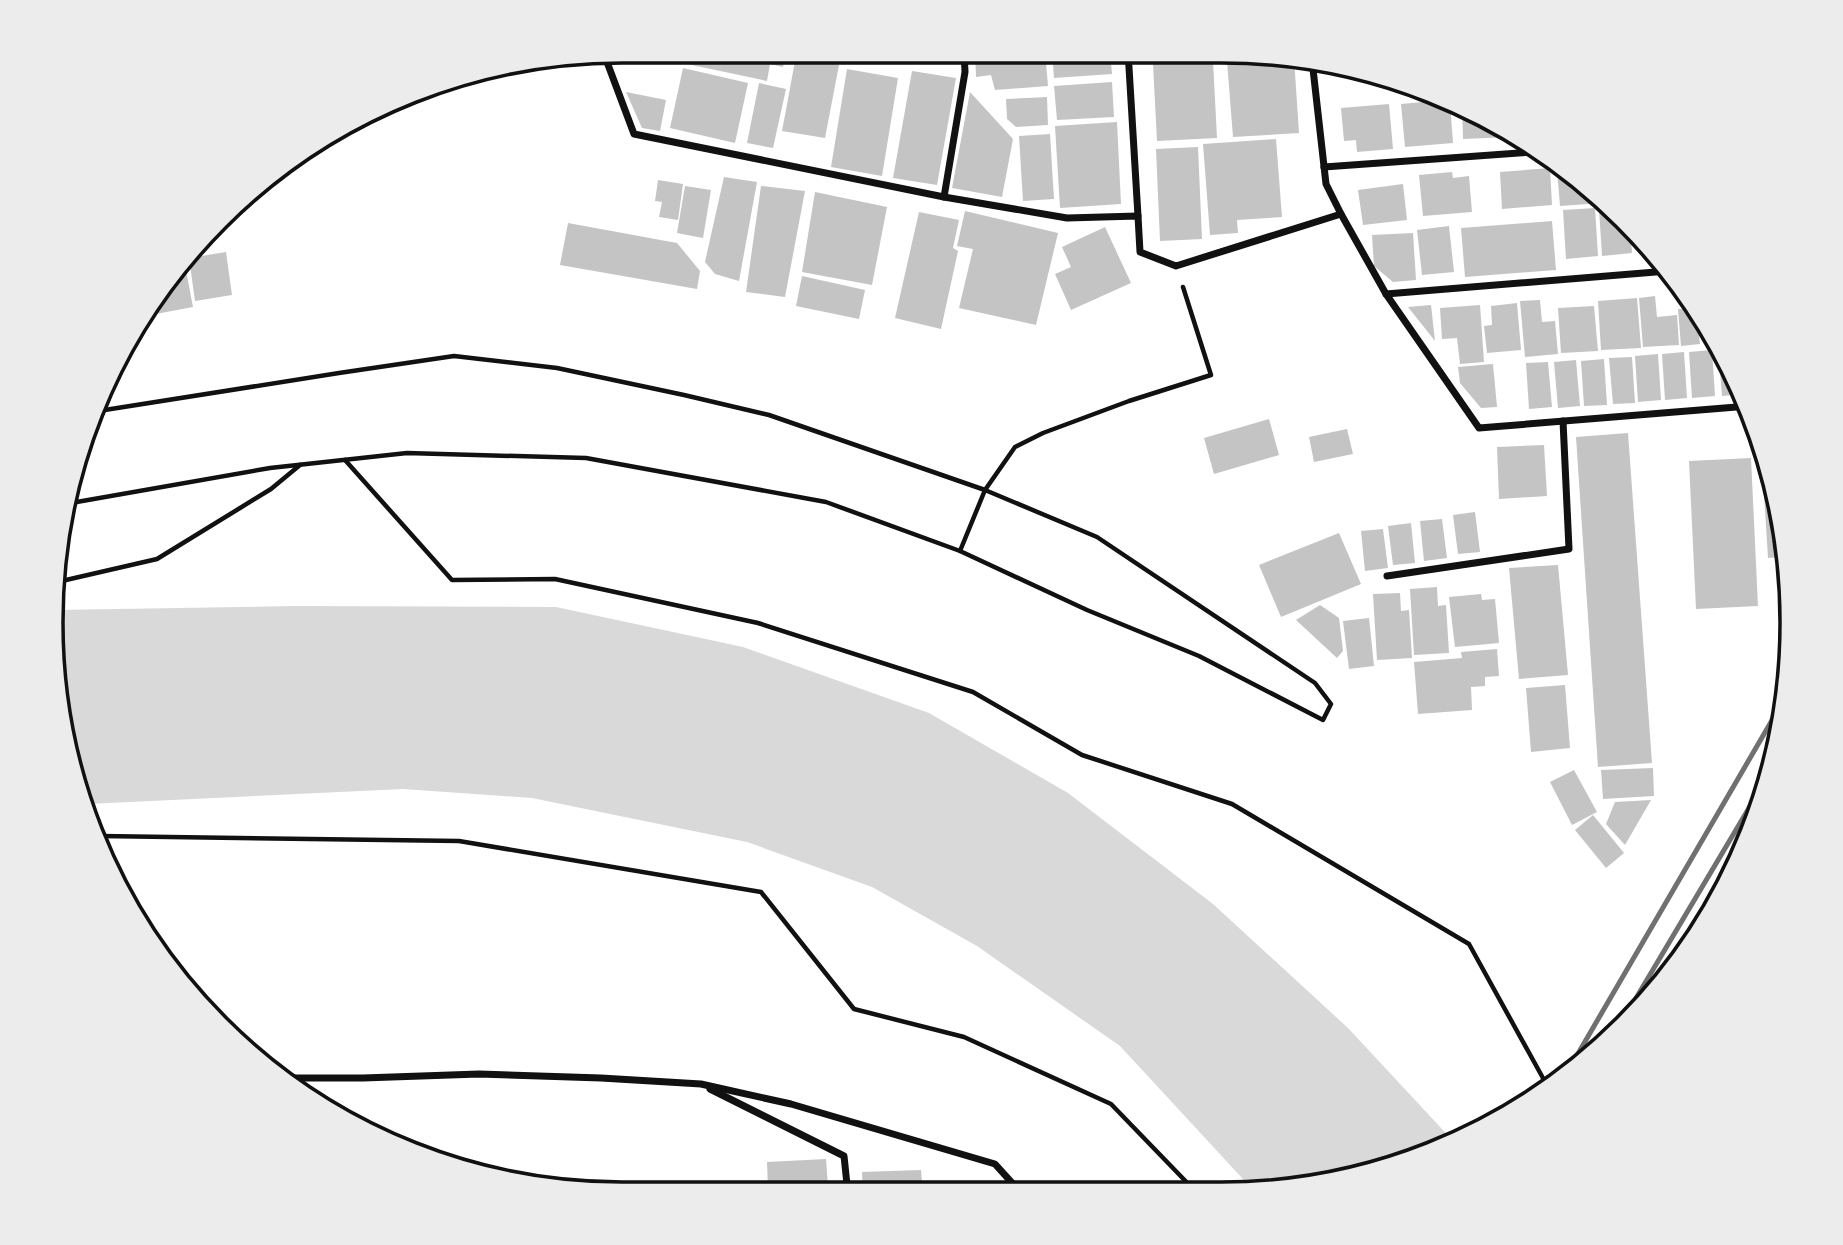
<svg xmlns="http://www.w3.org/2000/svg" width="1843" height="1245" viewBox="0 0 1843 1245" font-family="'Sofia Sans Condensed',sans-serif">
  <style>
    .water { fill: #d9d9d9 }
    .building { fill: #c4c4c4 }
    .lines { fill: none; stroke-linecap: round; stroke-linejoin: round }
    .path { stroke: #111; stroke-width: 4.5 }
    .minor { stroke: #111; stroke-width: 7 }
    .rail { stroke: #707070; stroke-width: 5 }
    .rim { fill: none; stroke: #111; stroke-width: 3.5 }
  </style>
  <rect width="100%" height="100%" fill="#fff"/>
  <polygon class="water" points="295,606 556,607 743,647 929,713 1068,793 1213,904 1348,1028 1455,1143 1440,1151 1332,1183 1254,1191 1120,1046 977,946 872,887 747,842 532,798 403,789 88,804 62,734 54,610"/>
  <g class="building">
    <polygon points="690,51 786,51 783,67 770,64 767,81 687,64"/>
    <polygon points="975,51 1045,51 1048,86 995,90 991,75 976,77"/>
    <polygon points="1052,51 1110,51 1112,74 1054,78"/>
    <polygon points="1155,51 1212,51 1212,55 1156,58"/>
    <polygon points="1217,51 1240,53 1240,54 1217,56"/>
    <polygon points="796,56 839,65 825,138 782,131"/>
    <polygon points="1283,57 1294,58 1299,133 1233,137 1227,61"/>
    <polygon points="1213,61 1217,138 1157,141 1153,64"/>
    <polygon points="683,68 748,83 735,143 670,128"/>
    <polygon points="847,69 898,78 882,176 831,167"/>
    <polygon points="912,71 956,78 937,185 893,178"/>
    <polygon points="1112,82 1114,117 1057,120 1054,86"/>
    <polygon points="759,83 786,89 773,148 747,143"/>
    <polygon points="626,92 666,100 660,131 642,128"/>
    <polygon points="970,92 1013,139 1002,197 952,188"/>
    <polygon points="1047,97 1048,125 1016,127 1007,119 1006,99"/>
    <polygon points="1445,100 1450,102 1453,143 1405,147 1401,104"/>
    <polygon points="1389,104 1393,149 1357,152 1356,140 1344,141 1341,108"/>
    <polygon points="1462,106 1474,110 1511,137 1463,139"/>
    <polygon points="1117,122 1121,204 1060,208 1055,126"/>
    <polygon points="1050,134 1054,199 1023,201 1019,136"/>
    <polygon points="1276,139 1282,217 1237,220 1238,233 1210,235 1203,144"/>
    <polygon points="1198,147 1202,239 1160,241 1156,149"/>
    <polygon points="1550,168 1552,205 1502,209 1500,172"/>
    <polygon points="1557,170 1587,191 1603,203 1560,206"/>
    <polygon points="1452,172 1453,178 1469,176 1472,212 1423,216 1419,175"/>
    <polygon points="724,177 757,182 739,281 715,274 705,262"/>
    <polygon points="658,180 683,184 678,220 659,217 662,202 655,201"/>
    <polygon points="1403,184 1407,220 1363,225 1358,190"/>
    <polygon points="685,186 711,190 703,238 677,233"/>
    <polygon points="761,186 805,191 785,297 746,292"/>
    <polygon points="815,192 887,207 872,285 802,272"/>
    <polygon points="1595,208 1598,256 1566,259 1563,210"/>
    <polygon points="1611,208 1625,218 1630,224 1632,253 1602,256 1599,209"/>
    <polygon points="965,211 1058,233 1036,325 959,308 973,249 957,246"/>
    <polygon points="919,212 959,220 953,248 958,251 941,329 895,318"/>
    <polygon points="1552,221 1556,270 1465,277 1461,228"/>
    <polygon points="568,223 677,243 700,271 697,289 560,265"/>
    <polygon points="1449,226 1454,272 1422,275 1417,230"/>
    <polygon points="1105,227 1131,283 1071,310 1055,274 1071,267 1062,247"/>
    <polygon points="1413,233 1416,280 1393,282 1374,266 1372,235"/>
    <polygon points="1637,233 1637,234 1652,252 1638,253"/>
    <polygon points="226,252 232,295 195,301 189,258"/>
    <polygon points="184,260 193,307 145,316 169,274"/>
    <polygon points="802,276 865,290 859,319 796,306"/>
    <polygon points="1682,288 1696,305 1705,321 1698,327 1700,344 1681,346 1678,309 1684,309"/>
    <polygon points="1655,296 1657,317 1677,315 1679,345 1643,347 1639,298"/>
    <polygon points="1637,298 1641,348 1601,350 1598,301"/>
    <polygon points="1540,300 1542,322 1555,321 1558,354 1525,357 1520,301"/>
    <polygon points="1517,303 1521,350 1487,353 1484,326 1492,325 1491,306"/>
    <polygon points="1431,305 1435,341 1408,307"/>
    <polygon points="1480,305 1484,362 1460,364 1457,338 1442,339 1440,308"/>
    <polygon points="1594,306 1598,351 1561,353 1558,308"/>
    <polygon points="1718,346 1744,394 1722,396"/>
    <polygon points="1712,350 1715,396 1692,398 1689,352"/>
    <polygon points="1684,352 1687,398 1665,400 1662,354"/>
    <polygon points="1658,354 1661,400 1638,402 1635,356"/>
    <polygon points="1632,357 1635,403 1613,404 1609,358"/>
    <polygon points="1604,359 1607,405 1584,406 1581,361"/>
    <polygon points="1576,360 1580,406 1558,408 1554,362"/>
    <polygon points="1548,362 1552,407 1529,409 1526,363"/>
    <polygon points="1493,364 1497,407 1481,408 1460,383 1458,367"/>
    <polygon points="1269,419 1279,455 1214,474 1204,438"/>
    <polygon points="1347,429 1353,454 1314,462 1309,437"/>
    <polygon points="1628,433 1652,763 1598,767 1576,437"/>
    <polygon points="1544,445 1547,496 1499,499 1497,447"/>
    <polygon points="1761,446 1781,511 1786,557 1768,558"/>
    <polygon points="1751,458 1758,606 1696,609 1689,461"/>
    <polygon points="1475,512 1480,552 1458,554 1453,515"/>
    <polygon points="1442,519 1447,558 1424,561 1420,521"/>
    <polygon points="1411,523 1415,563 1393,565 1388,526"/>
    <polygon points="1383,529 1388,568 1365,571 1361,531"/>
    <polygon points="1339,533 1361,584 1281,617 1259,565"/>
    <polygon points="1558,565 1568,675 1519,679 1509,568"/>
    <polygon points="1437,587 1438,606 1446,605 1449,653 1414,655 1410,589"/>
    <polygon points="1400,593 1401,611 1409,610 1412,658 1377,660 1373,594"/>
    <polygon points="1481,594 1482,600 1495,599 1499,643 1455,647 1449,597"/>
    <polygon points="1320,605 1339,618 1343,651 1337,658 1296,620"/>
    <polygon points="1369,618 1374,666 1349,669 1343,621"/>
    <polygon points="1497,649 1499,676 1485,677 1485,686 1471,687 1472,710 1418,714 1414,662 1462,658 1461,652"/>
    <polygon points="1565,685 1570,748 1531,752 1526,688"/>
    <polygon points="1653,768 1654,796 1603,799 1601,770"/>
    <polygon points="1574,770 1597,812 1572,825 1550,782"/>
    <polygon points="1651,800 1625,845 1606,824 1615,802"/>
    <polygon points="1593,815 1624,853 1606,868 1575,830"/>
    <polygon points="826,1159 828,1186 768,1189 767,1162"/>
    <polygon points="921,1170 923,1194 863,1194 862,1172"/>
    <polygon points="969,1182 970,1194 926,1194 926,1184"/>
  </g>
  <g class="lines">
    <g class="path">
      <polyline points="345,460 452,580 555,579 758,623 973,692 1082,755 1232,804 1469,944 1549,1089"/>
      <polyline points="71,503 270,468 407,453 586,458 826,502 960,551 1087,610 1199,656 1323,720 1331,704 1315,683 1097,537 985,490 769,415 684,395 557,368 454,356 339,373 92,412"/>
      <polyline points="960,551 985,490 1015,447 1043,433 1129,401 1211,375 1183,287"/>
      <polyline points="53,578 66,580 157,559 271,489 300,465"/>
      <polyline points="100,836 459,841 761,892 854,1009 964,1037 1111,1104 1198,1194"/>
      <polyline points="249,1049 263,1054 275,1064"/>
    </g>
    <g class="minor">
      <polyline points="1128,51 1138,216"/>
      <polyline points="604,54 634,134 944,197 1067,218 1138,216 1140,252 1176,266 1341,214"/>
      <polyline points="1312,60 1326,184 1341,214 1386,294 1479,428 1749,406"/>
      <polyline points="1324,167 1532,152"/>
      <polyline points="944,197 965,72 964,51"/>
      <polyline points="1386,294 1668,271"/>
      <polyline points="1387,576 1569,549 1563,421"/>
      <polyline points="290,1078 363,1078 479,1074 601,1078 701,1084 791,1104 995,1164 1022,1194"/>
      <polyline points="710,1089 844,1156 848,1194"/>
    </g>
    <g class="rail">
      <polyline points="1613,1037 1768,776"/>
      <polyline points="1565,1076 1785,698"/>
    </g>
  </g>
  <path d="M0 0H1843V1245H0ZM622 63H1221A559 559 0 0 1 1780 622V623A559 559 0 0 1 1221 1182H622A559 559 0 0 1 63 623V622A559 559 0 0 1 622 63Z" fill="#ececec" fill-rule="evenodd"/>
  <path class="rim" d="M622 63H1221A559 559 0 0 1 1780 622V623A559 559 0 0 1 1221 1182H622A559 559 0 0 1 63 623V622A559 559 0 0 1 622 63Z"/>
</svg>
